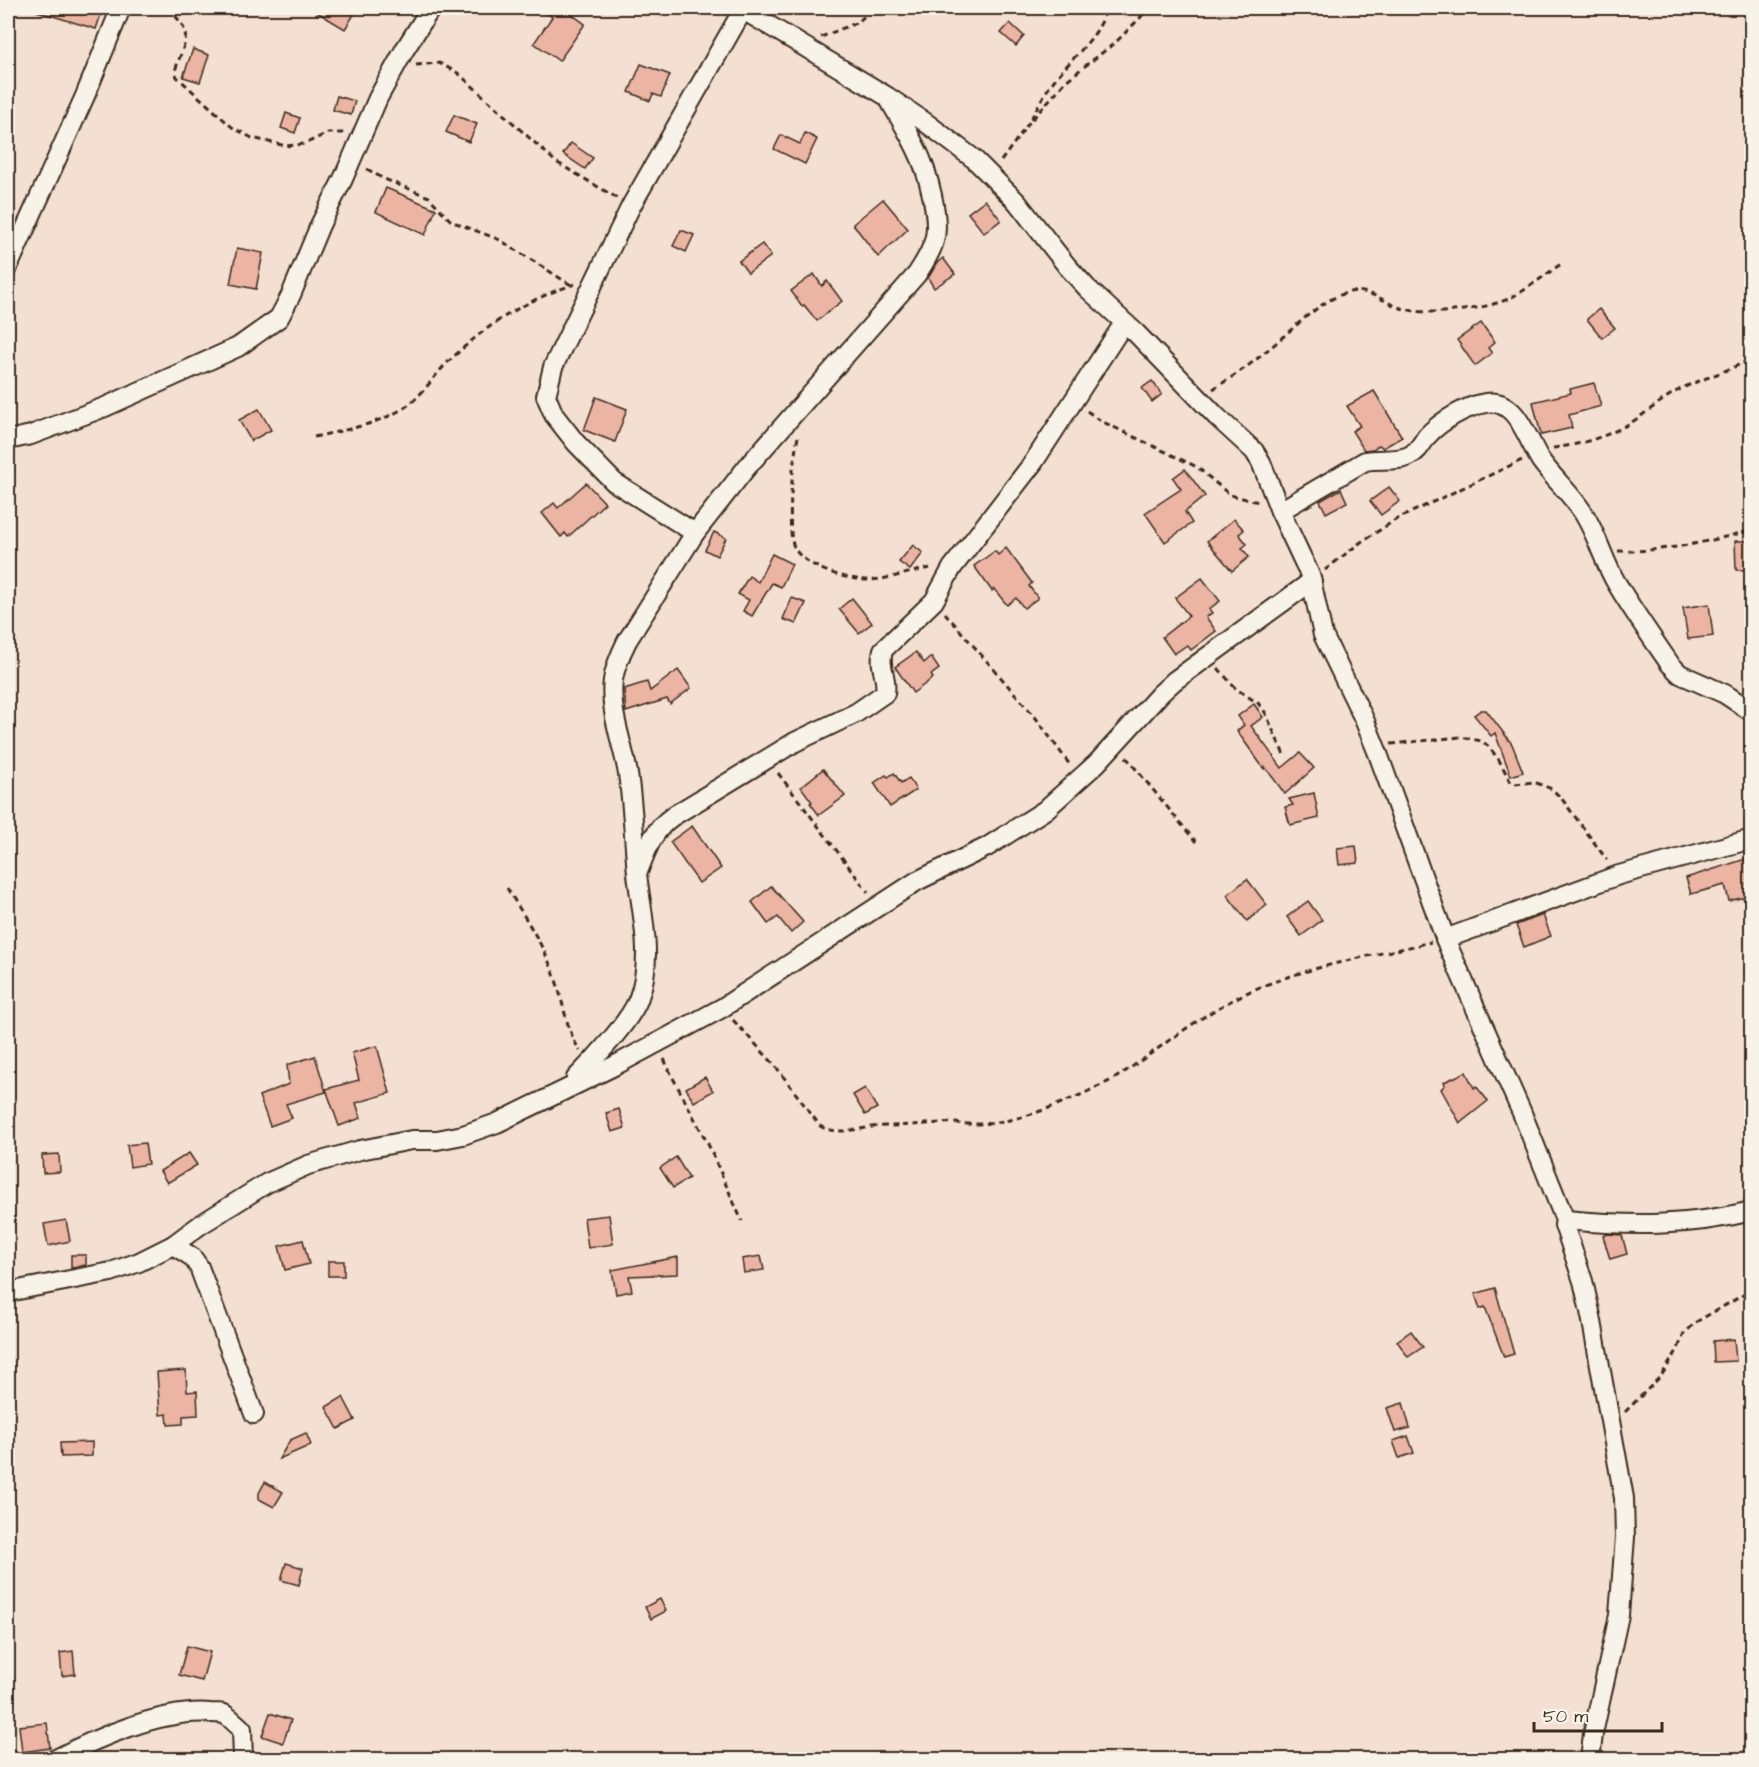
<svg xmlns="http://www.w3.org/2000/svg" width="1759" height="1767" viewBox="0 0 1759 1767" font-family="'Architects Daughter',sans-serif">
  <style>
    .building { fill: #ecb4a2; stroke: #3b2a1e; stroke-width: 1.5 }
    .lines { fill: none; stroke-linecap: round; stroke-linejoin: round }
    .street-casing { stroke: #3b2a1e; stroke-width: 22 }
    .path { stroke: #3b2a1e; stroke-width: 3; stroke-dasharray: 6 4.5; stroke-linecap: butt }
    .street { stroke: #f7f3e8; stroke-width: 18 }
  </style>
  <rect width="100%" height="100%" fill="#f4e0d3"/>
  <filter id="ink" filterUnits="userSpaceOnUse"><feTurbulence type="fractalNoise" baseFrequency=".0167" numOctaves="2"/><feDisplacementMap in="SourceGraphic" scale="12" xChannelSelector="R" yChannelSelector="G"/><feConvolveMatrix kernelMatrix="1 2 1 2 8 2 1 2 1" color-interpolation-filters="sRGB"/></filter>
  <g filter="url(#ink)">
    <g class="building">
      <polygon points="36,8 103,8 96,29 36,11"/>
      <polygon points="310,8 358,8 345,29"/>
      <polygon points="539,8 563,8 585,24 559,61 534,43 552,17"/>
      <polygon points="1010,23 1024,36 1016,46 1001,33"/>
      <polygon points="193,49 209,55 200,82 183,77"/>
      <polygon points="641,64 670,75 661,97 653,94 650,101 629,92"/>
      <polygon points="337,96 355,101 351,115 333,110"/>
      <polygon points="286,113 300,118 295,133 281,128"/>
      <polygon points="454,115 477,124 469,142 446,132"/>
      <polygon points="805,133 817,139 805,164 774,149 781,135 800,144"/>
      <polygon points="571,143 593,158 585,169 563,154"/>
      <polygon points="386,188 436,209 425,235 376,212"/>
      <polygon points="883,199 908,229 878,257 853,224"/>
      <polygon points="985,200 1001,220 984,233 968,213"/>
      <polygon points="681,230 694,235 686,252 673,246"/>
      <polygon points="762,244 771,256 748,273 739,261"/>
      <polygon points="237,248 263,253 256,289 230,284"/>
      <polygon points="943,258 955,274 934,288 928,278 938,262"/>
      <polygon points="814,274 822,286 827,281 842,301 817,321 804,305 802,306 791,291"/>
      <polygon points="1599,309 1615,328 1602,338 1587,319"/>
      <polygon points="1481,323 1495,342 1488,348 1492,353 1475,366 1457,340"/>
      <polygon points="1152,381 1162,394 1152,402 1142,388"/>
      <polygon points="1594,383 1601,406 1569,415 1572,428 1541,435 1533,402 1571,393 1570,389"/>
      <polygon points="1374,391 1402,437 1383,448 1379,445 1373,449 1364,450 1352,431 1360,426 1347,406"/>
      <polygon points="596,397 627,409 615,442 584,430"/>
      <polygon points="259,409 271,430 251,441 239,420"/>
      <polygon points="1185,469 1205,496 1185,512 1192,523 1165,542 1145,513 1181,489 1173,478"/>
      <polygon points="586,483 605,503 568,537 565,533 561,537 542,513 554,503 558,508"/>
      <polygon points="1389,487 1400,501 1381,515 1370,501"/>
      <polygon points="1341,489 1347,502 1326,513 1320,501"/>
      <polygon points="1234,519 1244,530 1239,534 1247,544 1242,548 1249,557 1232,571 1207,541"/>
      <polygon points="714,532 726,538 717,556 705,550"/>
      <polygon points="1735,541 1752,541 1752,570 1736,570"/>
      <polygon points="913,545 923,553 910,570 899,562"/>
      <polygon points="1006,548 1032,583 1029,586 1038,598 1024,608 1016,598 1007,605 994,589 992,591 974,566 995,551 998,555"/>
      <polygon points="772,554 792,564 781,587 772,583 752,616 743,611 749,600 738,594 749,576 758,582"/>
      <polygon points="1202,578 1220,601 1209,609 1212,613 1206,617 1216,631 1191,650 1187,645 1174,654 1162,637 1189,616 1175,598"/>
      <polygon points="792,598 806,603 796,624 783,619"/>
      <polygon points="852,598 872,623 859,633 839,609"/>
      <polygon points="1709,604 1713,636 1688,639 1683,608"/>
      <polygon points="916,652 924,663 931,657 939,669 931,675 933,678 913,693 895,667"/>
      <polygon points="678,670 691,688 670,704 667,699 626,712 624,689 647,682 650,691"/>
      <polygon points="1254,704 1263,717 1251,726 1282,768 1300,753 1314,768 1285,794 1265,767 1264,769 1237,731 1244,725 1238,716"/>
      <polygon points="1481,710 1486,710 1512,744 1523,772 1511,776 1495,733 1491,736 1474,715"/>
      <polygon points="823,769 845,796 819,815 810,803 812,802 801,787"/>
      <polygon points="894,773 901,783 909,778 916,790 890,807 874,783 886,775 888,777"/>
      <polygon points="1314,793 1319,818 1290,825 1285,807 1293,805 1289,799"/>
      <polygon points="692,826 721,868 699,883 670,842"/>
      <polygon points="1356,846 1358,863 1339,865 1337,848"/>
      <polygon points="1752,857 1752,895 1729,901 1725,885 1691,894 1686,878"/>
      <polygon points="1247,879 1267,905 1247,921 1227,895"/>
      <polygon points="771,886 803,922 791,933 778,917 768,924 752,902"/>
      <polygon points="1308,901 1322,920 1301,936 1287,917"/>
      <polygon points="1543,915 1551,936 1524,947 1516,925"/>
      <polygon points="377,1046 390,1093 356,1103 361,1118 339,1126 326,1089 359,1080 352,1053"/>
      <polygon points="315,1056 326,1092 286,1104 292,1118 270,1126 259,1096 289,1084 287,1065"/>
      <polygon points="1466,1072 1474,1088 1476,1086 1488,1101 1460,1123 1441,1089 1445,1085 1444,1082"/>
      <polygon points="705,1077 713,1091 694,1102 686,1088"/>
      <polygon points="865,1088 877,1108 865,1115 853,1095"/>
      <polygon points="619,1109 625,1128 612,1132 606,1113"/>
      <polygon points="145,1143 148,1164 130,1167 127,1145"/>
      <polygon points="189,1153 197,1165 167,1183 160,1171"/>
      <polygon points="59,1154 60,1172 43,1173 42,1155"/>
      <polygon points="676,1157 689,1178 673,1188 660,1168"/>
      <polygon points="609,1215 613,1244 588,1248 584,1218"/>
      <polygon points="66,1220 70,1241 48,1246 44,1224"/>
      <polygon points="1608,1234 1622,1235 1627,1254 1610,1259 1603,1236"/>
      <polygon points="303,1240 309,1264 285,1270 279,1246"/>
      <polygon points="71,1255 86,1255 86,1265 71,1268"/>
      <polygon points="761,1256 764,1270 744,1273 742,1259"/>
      <polygon points="678,1257 678,1274 629,1276 632,1291 616,1294 612,1270"/>
      <rect x="328" y="1261" width="16" height="15"/>
      <polygon points="1495,1288 1514,1354 1504,1357 1485,1307 1480,1309 1475,1294"/>
      <polygon points="1411,1331 1423,1347 1408,1357 1397,1341"/>
      <polygon points="1734,1339 1736,1361 1714,1362 1713,1341"/>
      <polygon points="186,1370 187,1392 197,1391 198,1415 183,1416 183,1424 168,1425 167,1414 160,1415 157,1372"/>
      <polygon points="343,1397 355,1420 338,1429 326,1407"/>
      <polygon points="1403,1403 1410,1428 1395,1432 1387,1408"/>
      <polygon points="306,1433 311,1445 279,1459 290,1440"/>
      <polygon points="1408,1436 1414,1453 1399,1458 1393,1441"/>
      <polygon points="92,1442 92,1456 61,1457 60,1443"/>
      <polygon points="265,1482 283,1492 274,1507 259,1499 259,1493"/>
      <polygon points="286,1563 303,1568 299,1585 281,1580"/>
      <polygon points="660,1599 666,1611 651,1619 645,1607"/>
      <polygon points="187,1646 210,1652 202,1681 179,1675"/>
      <polygon points="73,1651 75,1674 62,1676 60,1653"/>
      <polygon points="270,1713 291,1720 283,1743 262,1736"/>
      <polygon points="47,1723 50,1748 22,1752 19,1726"/>
    </g>
    <g class="lines">
      <defs>
        <g id="street">
          <polyline points="740,8 888,97 925,122 974,159 1017,202 1067,266 1087,288 1136,333 1217,417 1254,451 1261,462 1280,511 1310,575 1323,635 1364,719 1377,751 1448,946 1522,1113 1565,1220 1564,1225 1583,1281 1591,1316 1624,1498 1625,1537 1619,1615 1593,1734 1590,1760"/>
          <polyline points="8,267 85,96 121,8"/>
          <polyline points="8,440 31,435 105,407 185,371 238,347 279,318 291,295 320,225 343,179 378,98 405,49 431,8"/>
          <path d="M1280,511L1365,461C1378,458 1398,462 1409,456C1418,452 1422,443 1427,436C1441,421 1466,406 1486,403C1517,397 1528,442 1541,461C1554,479 1570,493 1582,511C1597,533 1603,561 1617,584C1633,611 1652,638 1670,664L1680,674L1725,694L1752,712"/>
          <polyline points="695,533 614,482 576,443 554,415 546,396 553,367 631,206 744,8"/>
          <path d="M639,869C648,847 653,830 673,816L795,742L856,713L885,693C888,676 878,668 883,650L934,601L952,568L1033,463L1124,323"/>
          <polyline points="1445,939 1619,875 1752,839"/>
          <path d="M576,1078C593,1061 630,1021 638,1000C654,959 642,916 637,874C634,840 633,807 628,774C623,743 609,712 613,680C615,666 621,653 627,641L695,533L747,467L917,274C924,263 931,253 934,241C941,219 927,170 917,150C909,133 899,117 890,101"/>
          <path d="M1565,1220C1631,1226 1686,1227 1752,1211"/>
          <polyline points="173,1245 192,1257 199,1267 254,1414"/>
          <polyline points="8,1292 111,1272 139,1262 173,1245 200,1225 267,1183 308,1165 360,1150 412,1140 437,1140 463,1135 497,1123 614,1066 722,1008 917,881 987,847 1045,810 1097,763 1160,694 1174,681 1312,581"/>
          <path d="M54,1760C96,1738 163,1709 210,1713C214,1713 220,1713 224,1714C230,1717 237,1725 242,1729L243,1760"/>
        </g>
      </defs>
      <use href="#street" class="street-casing"/>
      <g class="path">
        <path d="M168,8C195,35 185,39 175,71L177,77L232,127L252,138L286,146L304,144L328,133H344"/>
        <polyline points="821,37 856,23 875,8"/>
        <polyline points="416,65 439,63 458,73 556,162 617,198"/>
        <path d="M1031,119C1038,106 1045,92 1055,79C1069,61 1105,31 1105,8"/>
        <polyline points="1001,161 1028,124 1067,80 1116,42 1140,18 1148,8"/>
        <polyline points="367,169 382,178 429,197 451,221 500,240 571,285"/>
        <path d="M1213,389C1231,378 1249,366 1265,352C1290,333 1319,299 1350,292C1369,288 1383,302 1401,308C1428,317 1487,310 1512,297C1529,288 1545,275 1561,264"/>
        <polyline points="1087,411 1101,421 1197,467 1230,495 1259,502"/>
        <path d="M314,437C344,430 376,425 402,409C420,399 432,378 447,363C486,325 523,301 575,284"/>
        <path d="M798,437C793,458 786,529 794,547C803,567 847,580 868,580C889,580 910,571 932,568"/>
        <path d="M1553,448C1580,445 1609,436 1632,422C1648,412 1662,399 1679,390C1702,378 1728,372 1752,358"/>
        <path d="M1618,551C1664,552 1708,542 1752,530"/>
        <polyline points="1325,570 1361,542 1397,519 1522,460"/>
        <polyline points="945,613 1036,718 1070,765"/>
        <polyline points="1218,668 1236,689 1258,703 1265,712 1284,755"/>
        <polyline points="1391,744 1460,737 1482,741 1489,747 1499,760 1510,781 1515,784 1534,782 1552,789 1562,799 1607,860"/>
        <polyline points="1126,757 1196,842"/>
        <polyline points="778,773 868,892"/>
        <path d="M507,888C525,918 545,947 556,980C564,1005 566,1029 580,1051"/>
        <path d="M733,1020L774,1064L820,1126C837,1137 865,1126 886,1126C904,1126 922,1124 940,1123C951,1122 961,1124 972,1124C1013,1124 1052,1108 1089,1091C1098,1086 1109,1082 1117,1077C1167,1044 1211,1005 1268,984C1320,964 1377,955 1431,942"/>
        <polyline points="664,1059 673,1078 708,1144 742,1221"/>
        <polyline points="1625,1412 1661,1376 1677,1351 1684,1334 1696,1322 1752,1290"/>
      </g>
      <use href="#street" class="street"/>
    </g>
  </g>
  <rect width="1759" height="1767" fill="none" stroke="#f7f3e8" stroke-width="30"/>
  <rect x="15" y="15" width="1729" height="1737" fill="none" stroke="#3b2a1e" stroke-width="2" filter="url(#ink)"/>
  <path d="M1534 1722v9h128v-9" fill="none" stroke="#3b2a1e" stroke-width="3"/>
  <text x="1543" y="1722" font-size="18" fill="#3b2a1e" stroke="#f7f3e8" stroke-width="4.5" paint-order="stroke">50 m</text>
</svg>
